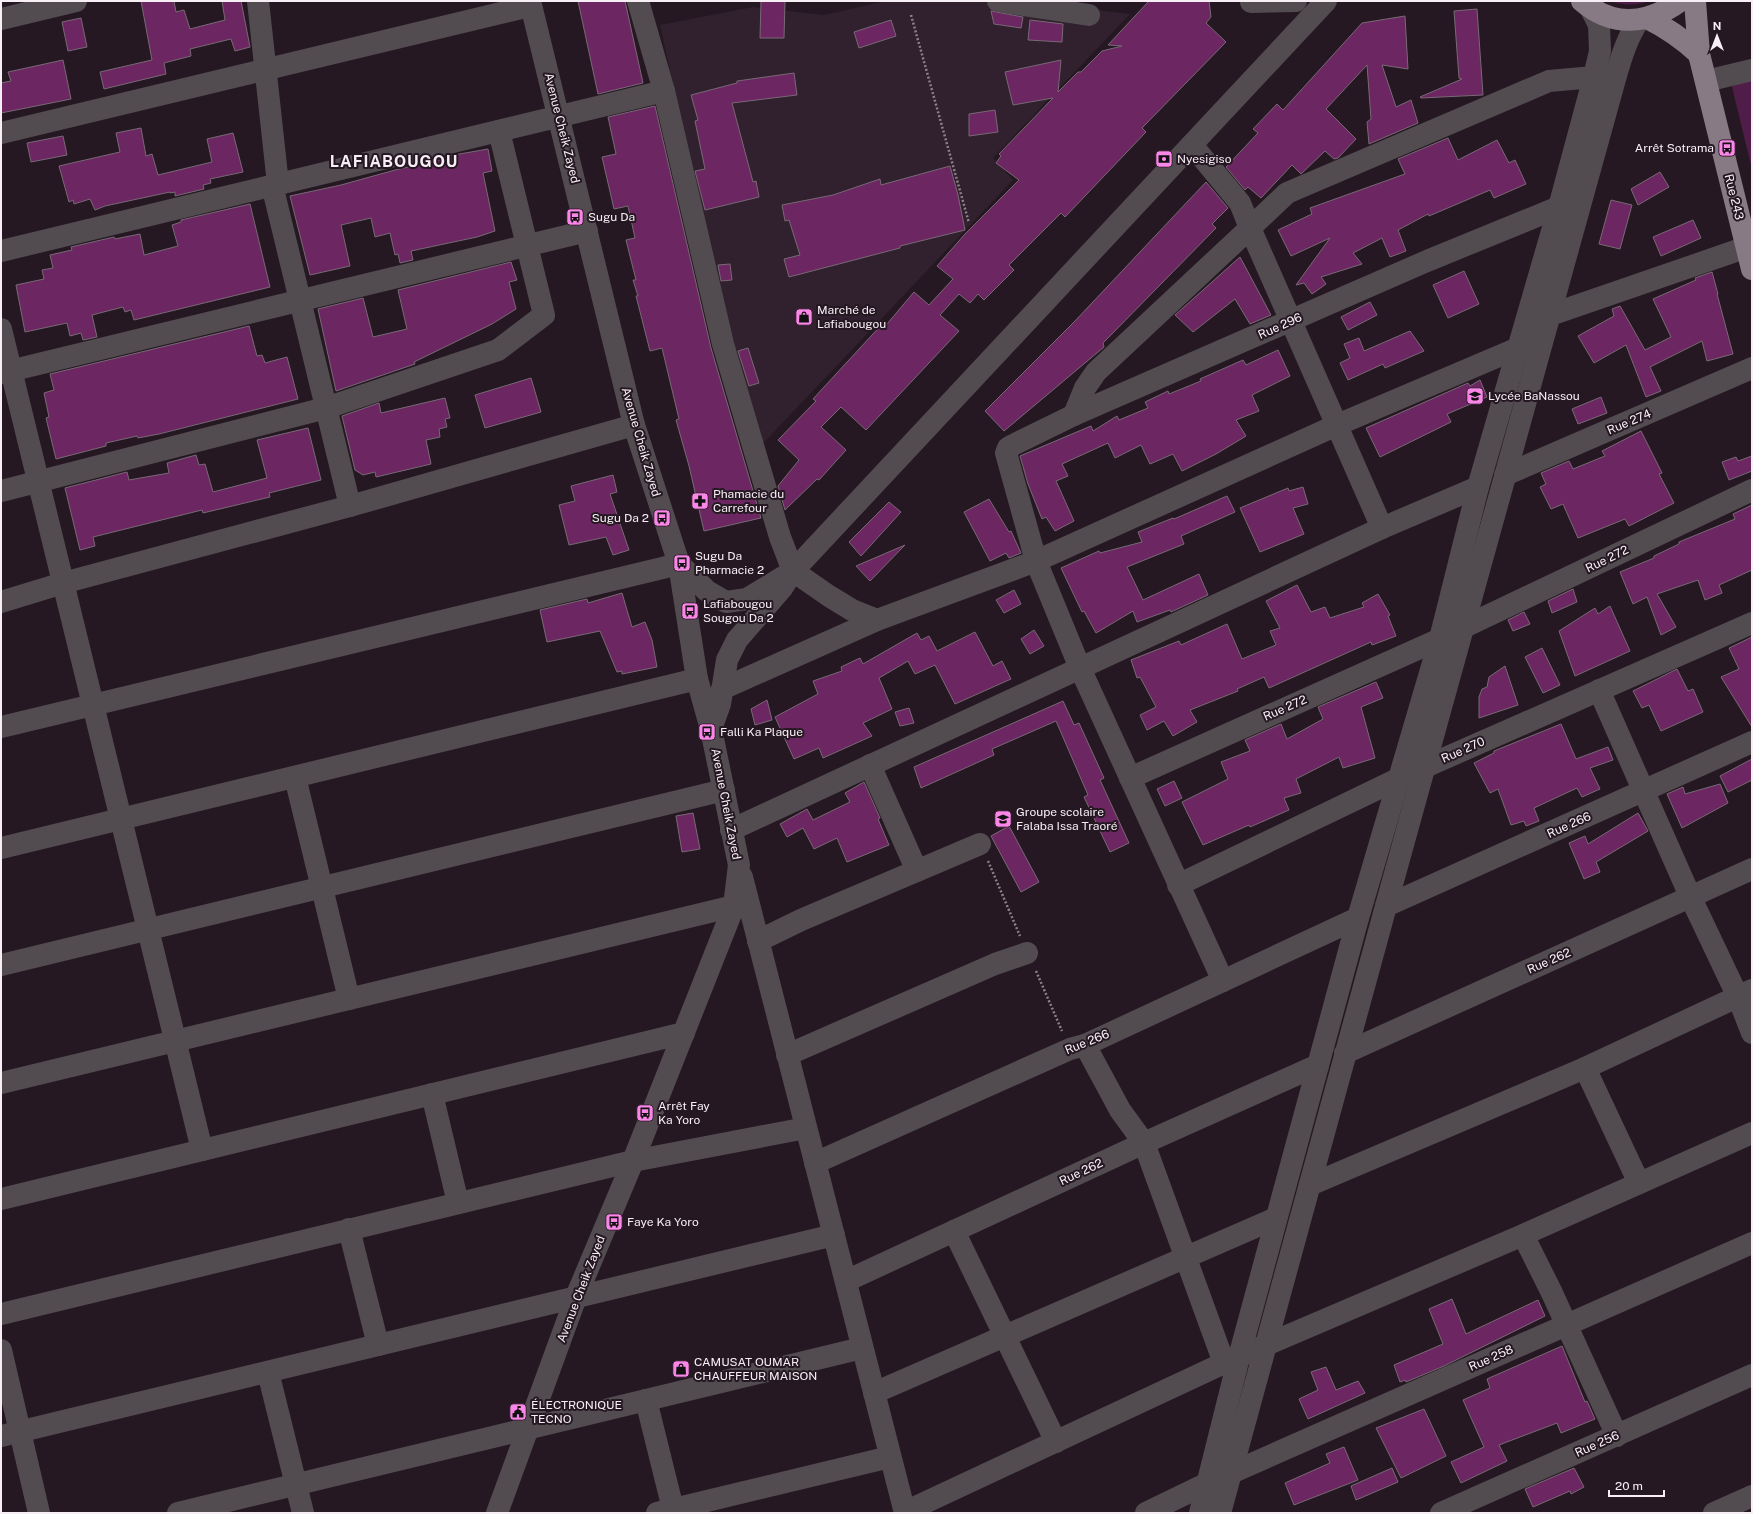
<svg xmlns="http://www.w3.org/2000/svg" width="1753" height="1514" viewBox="0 0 1753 1514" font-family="'Public Sans',sans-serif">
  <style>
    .built { fill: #31202e }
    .green { fill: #501c48 }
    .building { fill: #6c2762; stroke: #786975 }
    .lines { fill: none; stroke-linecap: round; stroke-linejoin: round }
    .path { stroke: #8c8189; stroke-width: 2.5; stroke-dasharray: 2 2; stroke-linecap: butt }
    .minor { stroke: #524c51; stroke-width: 22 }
    .major { stroke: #887a85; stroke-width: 22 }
    .labels { text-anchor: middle; stroke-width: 4; stroke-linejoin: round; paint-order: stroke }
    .street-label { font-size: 12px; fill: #f8eff6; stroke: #251822 }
    .poi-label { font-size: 12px; fill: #f8eff6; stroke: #251822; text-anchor: start }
    .district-label { font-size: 16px; font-weight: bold; letter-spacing: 1px; fill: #f8eff6; stroke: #251822 }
  </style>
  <rect width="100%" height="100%" fill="#251822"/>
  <polygon class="built" points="886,1 1019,1 1130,14 993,158 1013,180 754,453 660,25 753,7 824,15"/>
  <g class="green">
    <path d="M1608,1H1650C1636,6 1623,5 1608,1Z"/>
    <polygon points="1752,78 1752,169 1731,83"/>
  </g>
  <g class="building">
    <polygon points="141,1 174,1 176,12 184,10 190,29 225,20 222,1 241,1 250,47 235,51 231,39 190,49 191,56 164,63 166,74 104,89 100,72 152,60"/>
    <polygon points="578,1 625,1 643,83 598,94"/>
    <polygon points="761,1 785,1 784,38 760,38"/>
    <polygon points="1149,1 1209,1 1211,17 1206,23 1226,42 1142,128 1146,132 1065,217 1061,213 1009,265 1014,270 984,300 978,294 970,303 959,294 940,315 959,331 866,430 841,407 821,427 846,450 819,480 817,479 785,510 778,486 799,460 778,440 816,401 813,399 884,322 887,324 914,292 929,305 953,279 937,266 965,234 1019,180 996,163 1001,156 999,154 1053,98 1013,105 1005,72 1061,60 1058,92 1078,72 1081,72 1102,51 1122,46 1108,45"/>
    <polygon points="1477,9 1483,95 1421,98 1420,97 1462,79 1459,78 1454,11"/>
    <polygon points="991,11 1023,17 1021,28 994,24"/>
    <polygon points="1405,16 1408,69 1382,65 1396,107 1411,100 1418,123 1369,144 1367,122 1371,119 1367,65 1326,109 1356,139 1338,158 1334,159 1325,151 1301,174 1292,165 1261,198 1248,187 1245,190 1226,167 1258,133 1253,129 1277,104 1283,110 1362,23"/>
    <polygon points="81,18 87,47 68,51 62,22"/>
    <polygon points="891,20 896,36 859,48 854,32"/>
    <polygon points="1030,20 1063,24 1062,42 1028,40"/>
    <polygon points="63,60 71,99 1,113 1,83 11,81 8,72"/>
    <polygon points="794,73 797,95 732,103 753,182 756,181 759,197 705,210 695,171 705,169 695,121 698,120 691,95 737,83 737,81"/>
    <polygon points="655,106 711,348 761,518 704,531 689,466 676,420 679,419 662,348 650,351 636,296 638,296 633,280 636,280 626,240 635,238 628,206 614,209 602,157 616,154 608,117"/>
    <polygon points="995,110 998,132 969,136 969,114"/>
    <polygon points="141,128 146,156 152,154 158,175 212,162 207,139 233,133 243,172 210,179 211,183 203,185 204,189 175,196 175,192 170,193 170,192 105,206 95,210 90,199 74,204 73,200 69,202 59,166 120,152 116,133"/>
    <polygon points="63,136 67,155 31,162 27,143"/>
    <polygon points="1448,138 1458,160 1497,140 1509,163 1515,160 1526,184 1494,198 1490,190 1429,216 1428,214 1398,230 1406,251 1390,257 1382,238 1353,253 1362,264 1321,277 1326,284 1312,294 1304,283 1296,285 1330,238 1291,256 1278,230 1312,214 1310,208 1405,174 1398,159"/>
    <polygon points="488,149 492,171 483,173 495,231 477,237 411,251 413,260 400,263 398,254 395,255 390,233 375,237 371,218 341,225 350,266 310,275 290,196 341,185 395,170 444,159 444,157 448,156"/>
    <polygon points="950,166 958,195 965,230 900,246 900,248 789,277 784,259 800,255 789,220 785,221 782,205 833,195 880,179 881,185"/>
    <polygon points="1660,172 1669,187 1638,205 1631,189"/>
    <polygon points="1206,182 1228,208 1212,224 1216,228 1103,343 1104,347 1004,431 985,411 1075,321"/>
    <polygon points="1611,200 1632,205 1620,249 1599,244"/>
    <polygon points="250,204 270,287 134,320 131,310 125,312 123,307 92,315 97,337 83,340 81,333 70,336 67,323 25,332 16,285 44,279 42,270 53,268 50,255 72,250 71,247 114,237 115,239 140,234 144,255 178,246 172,225 181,222 181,220"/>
    <polygon points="1693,220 1701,238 1661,256 1653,237"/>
    <polygon points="1240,257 1271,315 1250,324 1235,299 1193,332 1175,315"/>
    <polygon points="511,262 517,280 509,282 516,309 492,324 414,362 415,364 336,391 318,309 363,298 373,337 407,329 398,290"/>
    <polygon points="730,264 732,280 721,281 718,265"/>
    <polygon points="1464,271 1479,304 1448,318 1433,285"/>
    <polygon points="1712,272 1718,294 1717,294 1733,354 1707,361 1702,341 1650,367 1661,391 1646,397 1626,345 1594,363 1578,336 1614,316 1612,309 1620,306 1645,350 1671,337 1653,299 1696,280 1695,278"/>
    <polygon points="1370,302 1377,315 1348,330 1341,317"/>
    <polygon points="249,326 257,356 262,355 265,363 287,357 298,399 159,434 138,438 137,436 106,443 106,446 56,459 46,418 49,417 44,393 54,390 50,374"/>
    <polygon points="1410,331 1424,351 1385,368 1383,364 1348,380 1340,363 1350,358 1344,344 1359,338 1364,351"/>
    <polygon points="748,348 759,383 749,386 738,351"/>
    <polygon points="1278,350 1290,376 1252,395 1259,411 1236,420 1246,436 1216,454 1182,471 1173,454 1150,464 1141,445 1115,458 1108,443 1062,464 1068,476 1056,481 1074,521 1055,531 1046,517 1042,519 1028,484 1020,456 1091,426 1093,431 1117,416 1119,420 1148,408 1145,402 1168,391 1169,394 1201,381 1200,379 1243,360 1246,365"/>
    <polygon points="531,378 541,412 485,428 475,395"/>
    <polygon points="1480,380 1487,397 1447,414 1451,422 1380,457 1366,428 1468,383 1470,386"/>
    <polygon points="1601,397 1607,413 1578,424 1572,409"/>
    <polygon points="445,398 450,418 445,419 447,427 439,429 440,437 426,440 431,464 376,477 375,472 363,475 355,470 342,416 379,403 381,413"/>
    <polygon points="308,428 321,480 269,493 270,497 203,513 202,510 93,537 95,546 80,550 65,488 127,472 129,480 169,473 167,463 196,455 199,465 205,464 213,492 267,478 257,440"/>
    <polygon points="1641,431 1662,473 1659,474 1674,503 1629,526 1625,519 1578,538 1563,504 1551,509 1540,487 1546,484 1541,473 1569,461 1573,469 1605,456 1602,451"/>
    <polygon points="1752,456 1752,471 1729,480 1722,462 1736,457 1738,461"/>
    <polygon points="613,475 617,492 610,494 629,550 613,555 606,537 569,545 559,505 575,501 571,486"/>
    <polygon points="1303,487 1308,504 1293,508 1304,534 1260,552 1240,508 1288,488 1289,491"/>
    <polygon points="1227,496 1235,512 1181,536 1184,544 1127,567 1143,600 1199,574 1208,595 1171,612 1170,610 1137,622 1133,611 1096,633 1084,611 1082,612 1061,568 1099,551 1100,553 1142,542 1138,532 1173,518 1174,519"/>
    <polygon points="989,499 1009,532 1011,531 1021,553 1009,558 1006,553 990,561 964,512"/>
    <polygon points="889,502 901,512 861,556 849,542"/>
    <polygon points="1752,505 1752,570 1719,585 1722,593 1705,600 1698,580 1657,594 1676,627 1661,635 1647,597 1633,604 1620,572 1654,558 1654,556 1679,544 1679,542 1735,519 1733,514"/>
    <polygon points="905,545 870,581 856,566"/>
    <polygon points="1297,585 1311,612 1325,607 1330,618 1364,607 1362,603 1378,594 1390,615 1388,616 1396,636 1372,645 1371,642 1269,688 1264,677 1237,689 1238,691 1190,710 1197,722 1173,736 1164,721 1147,730 1140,715 1156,707 1140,677 1137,678 1131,660 1179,641 1181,645 1227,624 1242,659 1276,645 1270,631 1280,628 1266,601"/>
    <polygon points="1573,589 1577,602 1552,613 1548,601"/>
    <polygon points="1014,590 1021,604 1004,613 996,600"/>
    <polygon points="622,593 632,627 645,622 652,640 657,667 622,674 622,671 617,672 600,631 547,642 540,610 587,599 588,603"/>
    <polygon points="1610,606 1630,651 1575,676 1559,631 1595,608 1598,614"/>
    <polygon points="1524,612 1530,624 1513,631 1508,620"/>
    <polygon points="1034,630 1044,646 1030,654 1021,639"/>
    <polygon points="975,632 993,666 1002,661 1011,679 955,704 935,665 915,674 908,661 879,678 892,709 863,723 872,736 823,758 819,748 794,759 775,717 818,694 813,681 842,671 841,667 860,658 863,664 917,633 921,640 929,636 937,651"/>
    <polygon points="1752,637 1752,727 1721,677 1739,669 1729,648"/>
    <polygon points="1542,648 1560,685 1543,693 1525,657"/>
    <polygon points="1505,666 1518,705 1479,718 1479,697 1482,689 1487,687 1489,677"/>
    <polygon points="1677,669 1688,691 1693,689 1703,712 1661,731 1649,705 1642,708 1633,691"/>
    <polygon points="1376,682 1383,698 1361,707 1375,758 1343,768 1339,757 1296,779 1301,793 1284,798 1289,810 1250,827 1249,825 1203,845 1182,802 1228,779 1221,762 1250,751 1245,740 1281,724 1287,739 1323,719 1318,707"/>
    <polygon points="767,700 772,720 755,725 751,709"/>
    <polygon points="1063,701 1074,725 1079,723 1104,778 1100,780 1129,843 1110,852 1084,797 1088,795 1056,721 992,749 994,755 921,788 914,767"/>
    <polygon points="909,708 914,723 900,726 895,712"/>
    <polygon points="1561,724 1576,759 1608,747 1613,760 1590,768 1600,789 1582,797 1577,788 1534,808 1539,821 1526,826 1524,821 1511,825 1498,789 1490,793 1474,763 1494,753 1494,751"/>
    <polygon points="1752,759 1752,780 1728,792 1720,776"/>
    <polygon points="1174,781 1182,798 1165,806 1157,789"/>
    <polygon points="864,782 880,818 878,819 889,845 847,862 837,838 814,849 803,828 787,837 780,824 807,809 813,820 850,802 845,793"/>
    <polygon points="1720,784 1728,803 1682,828 1667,794 1683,787 1685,794"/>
    <polygon points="693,813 700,849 682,852 676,816"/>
    <polygon points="1638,813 1648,831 1596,862 1600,872 1584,879 1569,843 1585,836 1588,844"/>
    <polygon points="1009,826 1039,882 1021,892 991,836"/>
    <polygon points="1452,1299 1466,1334 1538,1300 1545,1316 1444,1366 1406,1382 1405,1380 1400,1382 1394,1365 1443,1344 1429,1309"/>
    <polygon points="1562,1346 1585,1402 1587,1401 1595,1419 1561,1433 1557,1423 1499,1445 1507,1461 1461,1483 1451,1462 1484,1447 1463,1400 1490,1388 1487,1379"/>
    <polygon points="1326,1367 1336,1390 1358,1381 1365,1393 1308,1419 1299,1399 1318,1390 1311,1372"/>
    <polygon points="1424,1409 1446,1456 1401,1478 1376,1428"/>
    <polygon points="1344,1447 1358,1480 1294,1505 1285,1483 1330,1463 1326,1454"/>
    <polygon points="1392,1468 1398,1482 1356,1500 1351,1486"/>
    <polygon points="1574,1468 1584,1487 1571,1494 1570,1491 1533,1507 1525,1489"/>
  </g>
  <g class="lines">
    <g class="path">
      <polyline points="911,15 969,223"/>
      <polyline points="988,861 1020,936"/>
      <polyline points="1036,971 1062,1031"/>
    </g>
    <g class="minor">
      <polyline points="258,1 278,184"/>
      <polyline points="638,1 664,91 723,344 780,537 793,571 829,596 852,610 877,620"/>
      <polyline points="998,1 1089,15"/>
      <polyline points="1251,2 1296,1"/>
      <polyline points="1,19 76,1"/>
      <polyline points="1706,81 1752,70"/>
      <polyline points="1,133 530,6"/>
      <polyline points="272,185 350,506"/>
      <polyline points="1,251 664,91"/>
      <polyline points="1550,315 1747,247"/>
      <polyline points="1,329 202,1150"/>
      <polyline points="1,373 587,231"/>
      <polyline points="1074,415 1085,388 1096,372 1250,228 1240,203 1192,145"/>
      <polyline points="1505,475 1752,368"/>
      <polyline points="1,491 326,408 498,350 544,315 499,131"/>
      <polyline points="1382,528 1250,228 1287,193 1549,81 1594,77 1608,79"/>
      <polyline points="1,602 63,583 350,506 634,425"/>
      <polyline points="1462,628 1752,490"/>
      <polyline points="722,689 877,620 1036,561 1337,425 1518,348 1527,349"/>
      <polyline points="1599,690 1690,896 1738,997 1752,1033"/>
      <polyline points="1,727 679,564 707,591 726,602 747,599 783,577"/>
      <polyline points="711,729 720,704 727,660 737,640 782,588 793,571 1326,1"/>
      <polyline points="870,765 917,871"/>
      <polyline points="295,777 349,999"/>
      <polyline points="1130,778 1440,639"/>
      <polyline points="731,830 1382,528 1478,487"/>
      <polyline points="1,848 697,679"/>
      <polyline points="742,877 905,1513"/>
      <polyline points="1178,885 1400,778 1752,623"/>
      <polyline points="1386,906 1752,742"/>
      <polyline points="758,941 801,920 980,844"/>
      <polyline points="1,965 724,790"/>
      <polyline points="1223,981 1080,668 1036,561 1006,453 1008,448 1013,445 1074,415 1427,261 1559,207"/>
      <polyline points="1085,1045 1120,1110 1144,1143 1224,1363"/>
      <polyline points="1345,1053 1752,869"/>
      <polyline points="787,1055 995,964 1027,953"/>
      <polyline points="1585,1068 1639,1183"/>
      <polyline points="1,1083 734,906"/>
      <polyline points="432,1094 458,1203"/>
      <polyline points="815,1163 1070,1049 1085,1045 1358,918"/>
      <polyline points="1310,1185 1585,1068 1752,990"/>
      <polyline points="1,1199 684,1033"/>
      <polyline points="349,1229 378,1345"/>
      <polyline points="954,1231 1056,1442"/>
      <polyline points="1523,1235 1552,1293 1617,1436"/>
      <polyline points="846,1281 1144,1143 1318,1065"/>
      <polyline points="1,1314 633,1161 806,1128"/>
      <polyline points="1,1350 39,1513"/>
      <polyline points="268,1372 303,1513"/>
      <polyline points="874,1393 1276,1218"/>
      <polyline points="646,1400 674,1513"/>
      <polyline points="1,1436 834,1235"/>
      <polyline points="1231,1473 1752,1243"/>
      <polyline points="905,1512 1224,1363 1523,1235 1752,1133"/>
      <polyline points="178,1513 862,1348"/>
      <polyline points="497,1513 576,1297 633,1161 734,906 739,865 711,729 697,679 679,564 634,425 530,1"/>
      <polyline points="657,1513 890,1457"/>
      <polyline points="1146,1513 1208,1483"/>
      <polyline points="1200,1513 1239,1357 1358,918 1440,639 1478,487 1559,207 1594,77 1600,51 1599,25 1591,9"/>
      <path d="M1220,1513L1386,906L1615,79C1621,58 1627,38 1639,20"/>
      <polyline points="1441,1513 1752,1375"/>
      <polyline points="1714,1513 1752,1496"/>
    </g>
    <g class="major">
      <path d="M1582,1C1613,28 1648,24 1680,1"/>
      <polyline points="1695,1 1699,54 1752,269"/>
      <path d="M1647,18C1667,28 1683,39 1699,54"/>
    </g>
  </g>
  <defs>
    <symbol id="bus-square" viewBox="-11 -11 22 22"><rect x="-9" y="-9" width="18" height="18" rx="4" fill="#fa87e7" stroke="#251822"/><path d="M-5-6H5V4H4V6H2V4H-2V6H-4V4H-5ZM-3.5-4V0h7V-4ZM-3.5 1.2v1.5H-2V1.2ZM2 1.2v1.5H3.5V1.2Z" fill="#111"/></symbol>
    <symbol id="bank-square" viewBox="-11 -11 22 22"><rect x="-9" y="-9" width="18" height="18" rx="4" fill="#fa87e7" stroke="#251822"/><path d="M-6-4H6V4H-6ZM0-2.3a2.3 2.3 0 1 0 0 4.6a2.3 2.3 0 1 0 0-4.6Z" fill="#111"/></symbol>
    <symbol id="shop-square" viewBox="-11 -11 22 22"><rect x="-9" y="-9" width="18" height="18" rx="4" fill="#fa87e7" stroke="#251822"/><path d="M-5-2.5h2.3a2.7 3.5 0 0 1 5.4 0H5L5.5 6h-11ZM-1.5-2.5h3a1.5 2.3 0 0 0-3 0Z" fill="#111"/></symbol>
    <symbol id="school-square" viewBox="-11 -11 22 22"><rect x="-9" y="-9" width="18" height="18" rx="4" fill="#fa87e7" stroke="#251822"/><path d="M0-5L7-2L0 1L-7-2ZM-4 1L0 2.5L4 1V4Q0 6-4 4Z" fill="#111"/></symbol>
    <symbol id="pharmacy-square" viewBox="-11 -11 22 22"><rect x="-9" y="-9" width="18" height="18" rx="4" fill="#fa87e7" stroke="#251822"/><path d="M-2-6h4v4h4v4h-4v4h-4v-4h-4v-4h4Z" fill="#111"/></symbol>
    <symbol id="civic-square" viewBox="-11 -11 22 22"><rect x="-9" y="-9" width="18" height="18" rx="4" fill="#fa87e7" stroke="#251822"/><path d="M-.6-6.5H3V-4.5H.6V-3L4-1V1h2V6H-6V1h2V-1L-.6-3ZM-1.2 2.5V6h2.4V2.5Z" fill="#111"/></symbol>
  </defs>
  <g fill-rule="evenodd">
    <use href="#bus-square" x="1717" y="138" width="20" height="20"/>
    <use href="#bank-square" x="1154" y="149" width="20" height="20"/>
    <use href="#bus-square" x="565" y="207" width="20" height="20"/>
    <use href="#shop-square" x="794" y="307" width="20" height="20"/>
    <use href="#school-square" x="1465" y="386" width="20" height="20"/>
    <use href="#pharmacy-square" x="690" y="491" width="20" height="20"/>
    <use href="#bus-square" x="652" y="508" width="20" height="20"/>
    <use href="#bus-square" x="672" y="553" width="20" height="20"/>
    <use href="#bus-square" x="680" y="601" width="20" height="20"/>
    <use href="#bus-square" x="697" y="722" width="20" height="20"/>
    <use href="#school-square" x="993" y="809" width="20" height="20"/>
    <use href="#bus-square" x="635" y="1103" width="20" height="20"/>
    <use href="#bus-square" x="604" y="1212" width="20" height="20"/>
    <use href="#shop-square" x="671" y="1359" width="20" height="20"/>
    <use href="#civic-square" x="508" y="1402" width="20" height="20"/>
  </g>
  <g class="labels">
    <g class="street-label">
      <text transform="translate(562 128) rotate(76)" y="4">Avenue Cheik Zayed</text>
      <text transform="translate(1734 197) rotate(76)" y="4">Rue 243</text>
      <text transform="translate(1280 326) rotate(-24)" y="4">Rue 296</text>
      <text transform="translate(1629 422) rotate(-23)" y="4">Rue 274</text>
      <text transform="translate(641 442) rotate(74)" y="4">Avenue Cheik Zayed</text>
      <text transform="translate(1607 559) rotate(-26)" y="4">Rue 272</text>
      <text transform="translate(1285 708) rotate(-24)" y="4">Rue 272</text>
      <text transform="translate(1463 750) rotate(-24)" y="4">Rue 270</text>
      <text transform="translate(726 804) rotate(79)" y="4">Avenue Cheik Zayed</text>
      <text transform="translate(1569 825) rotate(-24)" y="4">Rue 266</text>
      <text transform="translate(1549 961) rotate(-24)" y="4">Rue 262</text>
      <text transform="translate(1087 1042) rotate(-22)" y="4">Rue 266</text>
      <text transform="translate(1081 1172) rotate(-25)" y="4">Rue 262</text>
      <text transform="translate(581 1289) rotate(-69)" y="4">Avenue Cheik Zayed</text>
      <text transform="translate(1491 1358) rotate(-24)" y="4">Rue 258</text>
      <text transform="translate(1597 1444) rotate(-24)" y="4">Rue 256</text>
    </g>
    <g class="poi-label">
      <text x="1714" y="152" text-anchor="end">Arrêt Sotrama</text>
      <text x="1177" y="163">Nyesigiso</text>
      <text x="588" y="221">Sugu Da</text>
      <text x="817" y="314">Marché de<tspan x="817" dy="14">Lafiabougou</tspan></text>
      <text x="1488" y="400">Lycée BaNassou</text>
      <text x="713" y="498">Phamacie du<tspan x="713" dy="14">Carrefour</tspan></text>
      <text x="649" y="522" text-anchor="end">Sugu Da 2</text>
      <text x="695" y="560">Sugu Da<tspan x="695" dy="14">Pharmacie 2</tspan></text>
      <text x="703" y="608">Lafiabougou<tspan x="703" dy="14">Sougou Da 2</tspan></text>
      <text x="720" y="736">Falli Ka Plaque</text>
      <text x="1016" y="816">Groupe scolaire<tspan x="1016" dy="14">Falaba Issa Traoré</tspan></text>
      <text x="658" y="1110">Arrêt Fay<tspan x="658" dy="14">Ka Yoro</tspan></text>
      <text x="627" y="1226">Faye Ka Yoro</text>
      <text x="694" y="1366">CAMUSAT OUMAR<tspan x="694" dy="14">CHAUFFEUR MAISON</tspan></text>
      <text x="531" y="1409">ÉLECTRONIQUE<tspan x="531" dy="14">TECNO</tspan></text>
    </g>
    <g class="district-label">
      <text x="394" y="167">LAFIABOUGOU</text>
    </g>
  </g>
  <rect width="1753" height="1514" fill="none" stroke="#f8eff6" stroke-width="4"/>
  <g transform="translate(1717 36)" stroke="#251822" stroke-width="3" paint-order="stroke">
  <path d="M0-3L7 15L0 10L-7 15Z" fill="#f8eff6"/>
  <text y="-6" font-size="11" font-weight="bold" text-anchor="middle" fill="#f8eff6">N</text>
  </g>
  <path d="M1609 1490v6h55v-6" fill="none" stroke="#f8eff6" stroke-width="2"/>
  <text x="1615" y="1490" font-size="12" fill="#f8eff6" stroke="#251822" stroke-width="3" paint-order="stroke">20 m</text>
</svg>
